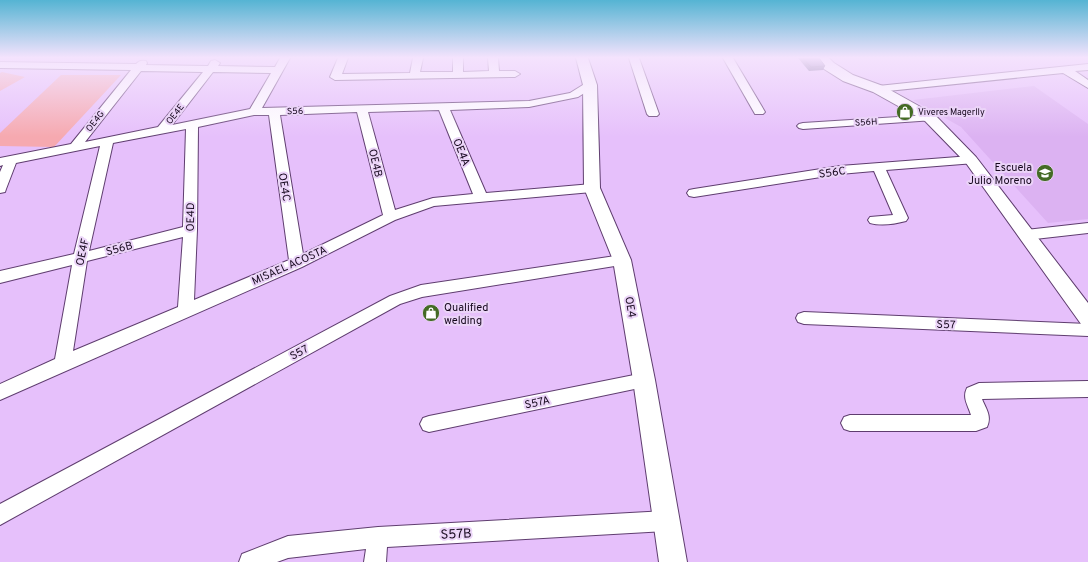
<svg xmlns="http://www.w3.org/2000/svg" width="1088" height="562" viewBox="0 0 1088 562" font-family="Overpass,sans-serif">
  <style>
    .built { fill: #dcb2f2 }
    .green { fill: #f6a9b0 }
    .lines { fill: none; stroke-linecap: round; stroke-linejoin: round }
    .minor-casing { stroke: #5f3d6f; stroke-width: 2 }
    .tertiary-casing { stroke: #5f3d6f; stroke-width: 2 }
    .minor { fill: #fff; fill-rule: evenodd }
    .tertiary { fill: #fff; fill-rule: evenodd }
    .wall { fill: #4d4272 }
    .building { fill: #5a4d85; stroke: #3f365d }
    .labels { text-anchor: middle; stroke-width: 4; stroke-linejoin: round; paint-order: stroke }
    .far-street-label { font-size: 9px; fill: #16081d; stroke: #ebd4f8 }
    .far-poi-label { font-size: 9px; fill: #16081d; stroke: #ebd4f8; text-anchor: start }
    .street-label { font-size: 11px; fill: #16081d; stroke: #ebd4f8 }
    .poi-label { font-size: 11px; fill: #16081d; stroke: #ebd4f8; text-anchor: end }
    .near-street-label { font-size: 13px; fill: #16081d; stroke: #ebd4f8 }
  </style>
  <rect width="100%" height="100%" fill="#e6c0fb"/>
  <polygon class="built" points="1034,86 1088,124 1088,219 1048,223 961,127 913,100"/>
  <g class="green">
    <polygon points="2,72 25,77 0,91 0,73"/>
    <polygon points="61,75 121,75 54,147 0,146 0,133"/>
  </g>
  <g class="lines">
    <defs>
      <g id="minor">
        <path d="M280,58H290L262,108L529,101L570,93L586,83H594L595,85L594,87L578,97L529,107L450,110L486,193L592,184L597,185L598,188L597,191L592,192L434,206L395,220L302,267L0,400V384L55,359L72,265L0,283V271L74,254L100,146L16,163L6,189L5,192L0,193V172L3,165L0,166V158L71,144L131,70L0,68V62L136,64C139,61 141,60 146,61L147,63L146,65L208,66L211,61L215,60L220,63L218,66L275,67ZM141,71L203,72L158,127L85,142ZM213,72L271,73L250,109L172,125ZM439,110L473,194L433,198L395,210L368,112ZM357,112L383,215L303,254L280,115ZM254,115H269L289,260L194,300L197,230L198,127ZM186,129L183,227L89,251L113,143ZM183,237L178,307L73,351L87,261Z"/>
        <polygon points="338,58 348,58 342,74 410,73 413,58 423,58 420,72 453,72 453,58 463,58 463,72 489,71 488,58 498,58 499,71 515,71 520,74 515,77 335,80 330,77"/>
        <polygon points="629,58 639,58 659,114 657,116 649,116 647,114"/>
        <polygon points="723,58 733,58 765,112 763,114 755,114"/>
        <polygon points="1088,64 1088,70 1075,71 1088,80 1088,88 1063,73 878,92 873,89 878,86"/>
        <polygon points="930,115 934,116 936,118 934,120 803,129 799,128 797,126 799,124 803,123"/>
        <path d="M971,156L975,157L977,160L975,163L886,170L908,218L906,221C895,224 881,226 870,223L868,220L870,217L893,215L874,171L840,174L694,197L689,196L687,193L689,190L694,189L840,166Z"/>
        <polygon points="1088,223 1088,233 1026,240 1021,238 1019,235 1021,232 1026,230"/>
        <polygon points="622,255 627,256 629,260 627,264 422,297 400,304 0,525 0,504 390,296 421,285"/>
        <polygon points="804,312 1088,324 1088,336 804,324 798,322 796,318 798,314"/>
        <polygon points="644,373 650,375 653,380 650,385 644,387 429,432 423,430 420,424 423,418 429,416"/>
        <path d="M1088,381V397L982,399C986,409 992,416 987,427L976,431H850L844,429L841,423L844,417L850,415H971C968,405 962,398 967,388L979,383Z"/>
        <polygon points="666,511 673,514 676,521 673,528 666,531 387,547 386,562 364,562 366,549 288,558 277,562 239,562 242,554 288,536 378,527"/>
      </g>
      <g id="tertiary">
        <polygon points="576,58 588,58 597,85 600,188 631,260 655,380 687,562 659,562 633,380 613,260 584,188 583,85"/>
        <polygon points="816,58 829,58 834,63 853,75 883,86 935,115 976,157 1088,303 1088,326 1081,324 966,163 925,121 873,92 843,81 824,69"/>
      </g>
    </defs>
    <use href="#minor" class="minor-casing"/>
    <use href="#tertiary" class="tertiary-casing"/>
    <use href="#minor" class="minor"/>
    <use href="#tertiary" class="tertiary"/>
  </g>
  <polygon class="wall" points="798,58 819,58 825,66 823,70 809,71"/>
  <polygon class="building" points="803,58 819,58 825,66 811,67"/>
  <linearGradient id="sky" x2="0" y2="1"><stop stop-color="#55b4d3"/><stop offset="0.42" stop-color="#f4e3fd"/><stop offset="1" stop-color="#f4e3fd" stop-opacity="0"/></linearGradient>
  <rect width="1088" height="137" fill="url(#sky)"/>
  <defs>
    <symbol id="shop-disc" viewBox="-11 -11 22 22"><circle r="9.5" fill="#446b25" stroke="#ebd4f8"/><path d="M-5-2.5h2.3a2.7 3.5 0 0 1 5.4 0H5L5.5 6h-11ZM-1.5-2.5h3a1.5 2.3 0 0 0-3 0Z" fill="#fff"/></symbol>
    <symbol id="school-disc" viewBox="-11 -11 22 22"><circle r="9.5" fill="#446b25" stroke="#ebd4f8"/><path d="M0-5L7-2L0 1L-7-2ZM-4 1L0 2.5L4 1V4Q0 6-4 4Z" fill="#fff"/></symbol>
  </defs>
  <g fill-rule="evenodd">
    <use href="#shop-disc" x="895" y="102" width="20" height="20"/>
    <use href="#school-disc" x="1035" y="163" width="20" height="20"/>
    <use href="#shop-disc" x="421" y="303" width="20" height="20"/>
  </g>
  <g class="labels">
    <g class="far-street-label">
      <text transform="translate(295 111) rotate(-2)" y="3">S56</text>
      <text transform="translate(175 114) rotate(-52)" y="3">OE4E</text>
      <text transform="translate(95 121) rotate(-52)" y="3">OE4G</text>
      <text transform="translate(866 122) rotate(-4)" y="3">S56H</text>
    </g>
    <g class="far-poi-label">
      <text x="918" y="115">Viveres Magerlly</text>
    </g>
    <g class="street-label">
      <text transform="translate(462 152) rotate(68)" y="4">OE4A</text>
      <text transform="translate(376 163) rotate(76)" y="4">OE4B</text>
      <text transform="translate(832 172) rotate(-8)" y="4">S56C</text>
      <text transform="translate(285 187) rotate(81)" y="4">OE4C</text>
      <text transform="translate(190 217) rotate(-89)" y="4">OE4D</text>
      <text transform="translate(119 248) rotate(-15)" y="4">S56B</text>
      <text transform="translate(82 252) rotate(-78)" y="4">OE4F</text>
      <text transform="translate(289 265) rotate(-24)" y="4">MISAEL ACOSTA</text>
      <text transform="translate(631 307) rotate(80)" y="4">OE4</text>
      <text transform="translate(946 324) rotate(2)" y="4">S57</text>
      <text transform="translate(299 352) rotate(-29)" y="4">S57</text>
      <text transform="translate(537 402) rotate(-12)" y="4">S57A</text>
    </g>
    <g class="poi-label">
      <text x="1032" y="171">Escuela<tspan x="1032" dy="13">Julio Moreno</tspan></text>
      <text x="444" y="311" text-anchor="start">Qualified<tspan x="444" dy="13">welding</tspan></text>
    </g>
    <g class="near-street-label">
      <text transform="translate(456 533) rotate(-3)" y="5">S57B</text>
    </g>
  </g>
</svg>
